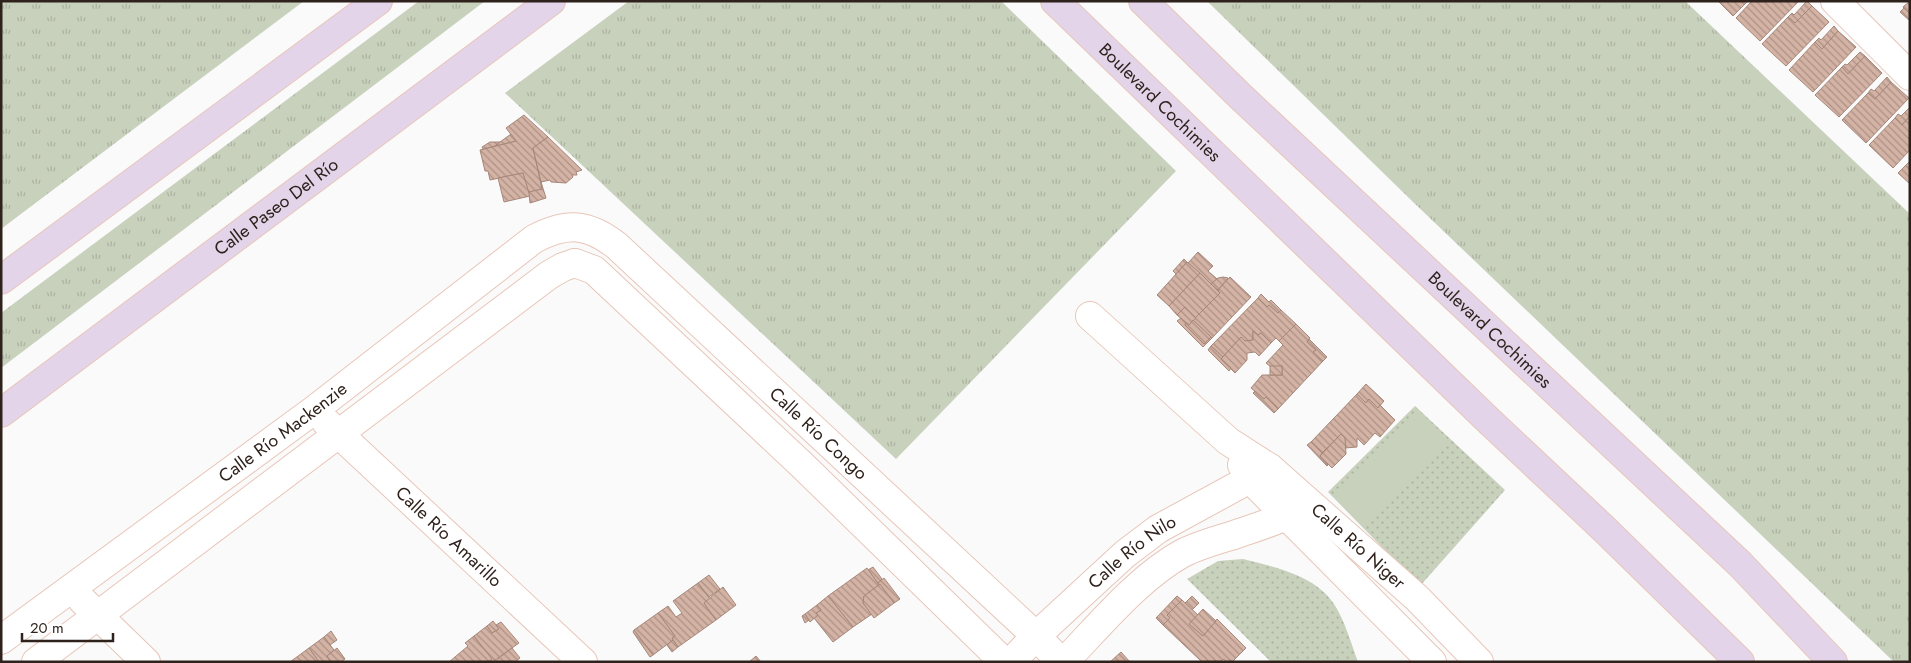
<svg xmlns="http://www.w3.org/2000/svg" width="1911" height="663" viewBox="0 0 1911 663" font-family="Jost,sans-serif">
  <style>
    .grass { fill: url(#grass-tufts) }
    .park { fill: url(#park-dots) }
    .pitch { fill: #c8d1bc }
    .building { fill: url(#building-back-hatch); stroke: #a68779 }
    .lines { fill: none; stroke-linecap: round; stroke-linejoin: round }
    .street-casing { stroke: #e8c6b8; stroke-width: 30 }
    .secondary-casing { stroke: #e8c6b8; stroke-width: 30 }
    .street { stroke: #fff; stroke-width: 28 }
    .secondary { stroke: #e4d4e9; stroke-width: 28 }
    .labels { text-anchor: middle; stroke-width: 5; stroke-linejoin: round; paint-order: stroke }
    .street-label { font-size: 18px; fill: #2f221d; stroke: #fff }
  </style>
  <defs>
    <pattern id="grass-tufts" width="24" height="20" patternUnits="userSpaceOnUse" patternTransform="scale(1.25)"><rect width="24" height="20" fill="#c8d1bc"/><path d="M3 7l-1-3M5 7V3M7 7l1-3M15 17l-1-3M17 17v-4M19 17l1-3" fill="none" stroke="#acb3a1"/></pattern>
    <pattern id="park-dots" width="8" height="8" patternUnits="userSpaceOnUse" patternTransform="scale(1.25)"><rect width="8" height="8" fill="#c8d1bc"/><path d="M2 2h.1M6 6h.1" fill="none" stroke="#acb3a1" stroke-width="1.8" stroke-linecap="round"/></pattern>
    <pattern id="building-back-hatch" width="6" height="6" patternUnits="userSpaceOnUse" patternTransform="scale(1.25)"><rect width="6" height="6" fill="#d4b3a5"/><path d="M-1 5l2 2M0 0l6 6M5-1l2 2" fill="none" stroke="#ac9186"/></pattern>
  </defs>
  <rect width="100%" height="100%" fill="#fafafa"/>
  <g class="grass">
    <polygon points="1,1 304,1 1,229"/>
    <polygon points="419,1 485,1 1,368 1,313"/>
    <polygon points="629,1 1001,1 1176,171 896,459 505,93"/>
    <polygon points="1207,1 1685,1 1910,214 1910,662 1894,662 1411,200"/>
  </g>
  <g class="park">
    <polygon points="1415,406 1505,490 1420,586 1328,492"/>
    <path d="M1243,559C1274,567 1315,575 1334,604C1345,621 1351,643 1358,662H1271L1187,579L1218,561Z"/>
  </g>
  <polygon class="pitch" points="1416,412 1448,443 1364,527 1333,496"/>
  <g class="building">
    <polygon points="1718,1 1748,1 1733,16"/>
    <polygon points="1752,1 1799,1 1760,41 1736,18"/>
    <polygon points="1807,1 1812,6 1795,23 1788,17 1792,13 1794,15"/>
    <polygon points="1910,1 1910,15 1903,7"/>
    <polygon points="1812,6 1829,22 1786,66 1762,44 1788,17 1795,23"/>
    <polygon points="1904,8 1909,13 1910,21 1900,12"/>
    <polygon points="1834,26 1838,31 1822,49 1815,42 1819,38 1821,40"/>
    <polygon points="1838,31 1856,47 1813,92 1789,70 1815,42 1822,49"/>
    <polygon points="1860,52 1865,56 1848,74 1842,67 1845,64 1847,65"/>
    <polygon points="1865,56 1882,73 1839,117 1815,95 1842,67 1848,74"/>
    <polygon points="1887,77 1891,82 1875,99 1868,93 1871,89 1874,91"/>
    <polygon points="1891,82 1909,98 1866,143 1842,120 1868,93 1875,99"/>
    <polygon points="1910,107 1910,116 1902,125 1895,118 1898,114 1901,116"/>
    <polygon points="524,115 548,137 533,148 542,189 529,192 528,192 523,173 490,180 488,171 485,171 480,150 516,141 506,128"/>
    <polygon points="1910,116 1910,150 1893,168 1869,145 1895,118 1902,125"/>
    <polygon points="511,134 516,141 495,146 500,142"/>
    <polygon points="548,137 582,170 576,172 577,175 572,175 573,177 566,183 551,182 550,180 541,182 533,148"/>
    <polygon points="490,142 500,142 495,146 483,149 482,147"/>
    <polygon points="1910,161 1910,184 1898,173"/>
    <polygon points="523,173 530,196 504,202 498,178"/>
    <polygon points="541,182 546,198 530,203 529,192 542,189"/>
    <polygon points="1198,252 1213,266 1208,271 1217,279 1211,284 1188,263"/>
    <polygon points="1184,259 1187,262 1176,274 1173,271"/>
    <polygon points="1187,262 1200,273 1169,306 1157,295"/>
    <polygon points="1200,273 1220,293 1196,318 1185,307 1177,315 1169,306"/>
    <polygon points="1223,277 1228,278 1218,290 1211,284 1218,278"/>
    <polygon points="1230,277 1251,297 1212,338 1193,320 1220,293 1218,290"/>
    <polygon points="1261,294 1269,302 1271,300 1281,310 1278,313 1269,305 1267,307 1258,298"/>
    <polygon points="1258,298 1267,307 1269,305 1278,313 1281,310 1296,324 1279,341 1276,338 1271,343 1261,333 1258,335 1253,331 1253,340 1245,341 1241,337 1223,357 1211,346"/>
    <polygon points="1185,307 1196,318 1189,325 1177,315"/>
    <polygon points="1181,318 1186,323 1185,325 1204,344 1211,337 1212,338 1203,347 1177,321"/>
    <polygon points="1193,320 1211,337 1204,344 1185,325 1186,323 1189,325"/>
    <polygon points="1296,324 1310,338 1307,342 1316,350 1313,352 1323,361 1278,409 1266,397 1264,399 1251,388 1262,375 1282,375 1282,366 1271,367 1266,363 1283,345 1279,341"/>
    <polygon points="1253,331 1258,335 1261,333 1271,343 1259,356 1255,352 1247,353 1247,360 1235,373 1221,359 1241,337 1245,341 1253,340"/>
    <polygon points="1309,339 1327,357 1323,361 1313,352 1316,350 1307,342"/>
    <polygon points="1211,346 1223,357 1221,359 1231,368 1229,371 1208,350"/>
    <rect x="1270" y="366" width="12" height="9"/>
    <polygon points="1366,384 1384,401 1378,408 1369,399 1366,403 1357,394"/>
    <polygon points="1255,391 1264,399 1266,397 1278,409 1274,413 1253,393"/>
    <polygon points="1357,394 1366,403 1369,399 1378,408 1380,405 1395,420 1380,437 1375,433 1364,445 1357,438 1357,447 1345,448 1345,438 1341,434 1322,453 1311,442"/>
    <polygon points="1341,434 1345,438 1346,454 1332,468 1320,456"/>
    <polygon points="1311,442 1322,453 1320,456 1328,465 1327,466 1307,445"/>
    <polygon points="873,567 882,579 878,583 868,570"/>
    <polygon points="867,568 879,585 864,596 863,603 872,614 853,627 828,596"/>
    <polygon points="709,575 720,589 709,597 698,583"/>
    <polygon points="884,578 900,599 894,603 878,583"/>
    <polygon points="698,583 710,599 704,603 716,620 678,647 672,638 675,636 658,613 668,606 676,617 682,613 673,601"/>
    <polygon points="880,584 894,603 874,618 863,603 864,596"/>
    <polygon points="723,587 736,605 716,620 704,603"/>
    <polygon points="828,596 853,627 833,642 814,618 818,615 816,613 821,610 817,605"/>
    <polygon points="1177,596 1182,600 1167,615 1170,618 1163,625 1156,618"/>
    <polygon points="1192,596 1199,603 1192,610 1185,603"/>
    <polygon points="1182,600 1198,615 1189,624 1203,636 1217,619 1246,648 1232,662 1226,662 1224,659 1221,662 1202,662 1163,625 1170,618 1167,615"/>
    <polygon points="817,605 821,610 816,613 818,615 810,622 805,614"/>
    <polygon points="1203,609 1216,621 1203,636 1189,624"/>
    <polygon points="658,613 675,636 672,638 673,640 653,655 634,630"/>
    <polygon points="805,614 809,620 805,623 802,616"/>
    <polygon points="493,621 499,629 492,633 487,626"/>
    <polygon points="501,622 519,643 492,662 474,636 487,626 492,633 499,629 496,625"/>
    <polygon points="634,630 653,655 650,657 633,632"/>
    <polygon points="331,631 337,640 330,645 324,637"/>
    <polygon points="474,636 492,659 488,662 449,662 468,646 465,643"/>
    <polygon points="324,637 334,650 327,656 331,662 319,662 309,648"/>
    <polygon points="673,640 678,647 672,652 667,645"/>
    <polygon points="309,648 319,662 290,662"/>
    <polygon points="337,648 345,659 341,662 331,662 327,656"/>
    <polygon points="512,648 520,658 515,662 494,662"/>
    <polygon points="1121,652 1130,662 1110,662"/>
    <polygon points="756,656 761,662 749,662"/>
  </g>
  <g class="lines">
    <defs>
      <g id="street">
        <polyline points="1835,1 1910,76"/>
        <polyline points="575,263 594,270 802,465 1004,662"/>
        <path id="s1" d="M1090,316L1228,441L1270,468L1417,598L1479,662"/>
        <path id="s2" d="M326,422L583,662"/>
        <polyline points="1242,465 1251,480 1432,662"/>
        <polyline points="83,601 146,662"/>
        <path id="s3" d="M1,640L314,410L534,239C567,222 588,223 617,246L1036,636L1061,662"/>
        <polyline points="36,662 549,275 563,267 575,263"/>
        <path id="s4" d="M1011,662L1036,636L1125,554L1158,529L1270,468"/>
        <path d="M1064,662C1099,626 1139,577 1183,553C1199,545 1217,540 1234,535C1257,527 1280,520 1302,509"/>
      </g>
      <g id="secondary">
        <path id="s5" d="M1055,1L1489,421L1602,527L1740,662"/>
        <path id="s6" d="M1143,1L1240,96L1740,564L1833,662"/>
        <polyline points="1,280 378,1"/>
        <path id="s7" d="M1,413L551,1"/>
      </g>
    </defs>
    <use href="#street" class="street-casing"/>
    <use href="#secondary" class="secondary-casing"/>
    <use href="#street" class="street"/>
    <use href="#secondary" class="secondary"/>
  </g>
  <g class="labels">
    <g class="street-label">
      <text dy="6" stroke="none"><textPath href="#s5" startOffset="146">Boulevard Cochimies</textPath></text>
      <text dy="6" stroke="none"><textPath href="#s7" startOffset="344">Calle Paseo Del Río</textPath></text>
      <text dy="6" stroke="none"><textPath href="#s6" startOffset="478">Boulevard Cochimies</textPath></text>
      <text dy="6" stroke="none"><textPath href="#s3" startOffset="350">Calle Río Mackenzie</textPath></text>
      <text dy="6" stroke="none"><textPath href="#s3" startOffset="1032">Calle Río Congo</textPath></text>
      <text dy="6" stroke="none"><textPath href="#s2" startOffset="168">Calle Río Amarillo</textPath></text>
      <text dy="6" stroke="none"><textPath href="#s1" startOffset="354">Calle Río Niger</textPath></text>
      <text dy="6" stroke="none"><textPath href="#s4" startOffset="164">Calle Río Nilo</textPath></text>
    </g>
  </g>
  <rect width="1911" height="663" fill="none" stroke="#2f221d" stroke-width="5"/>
  <path d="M22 633v8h91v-8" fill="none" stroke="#2f221d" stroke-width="2.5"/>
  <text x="30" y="633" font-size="15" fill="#2f221d" stroke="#ffffff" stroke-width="4" paint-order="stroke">20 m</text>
</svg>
